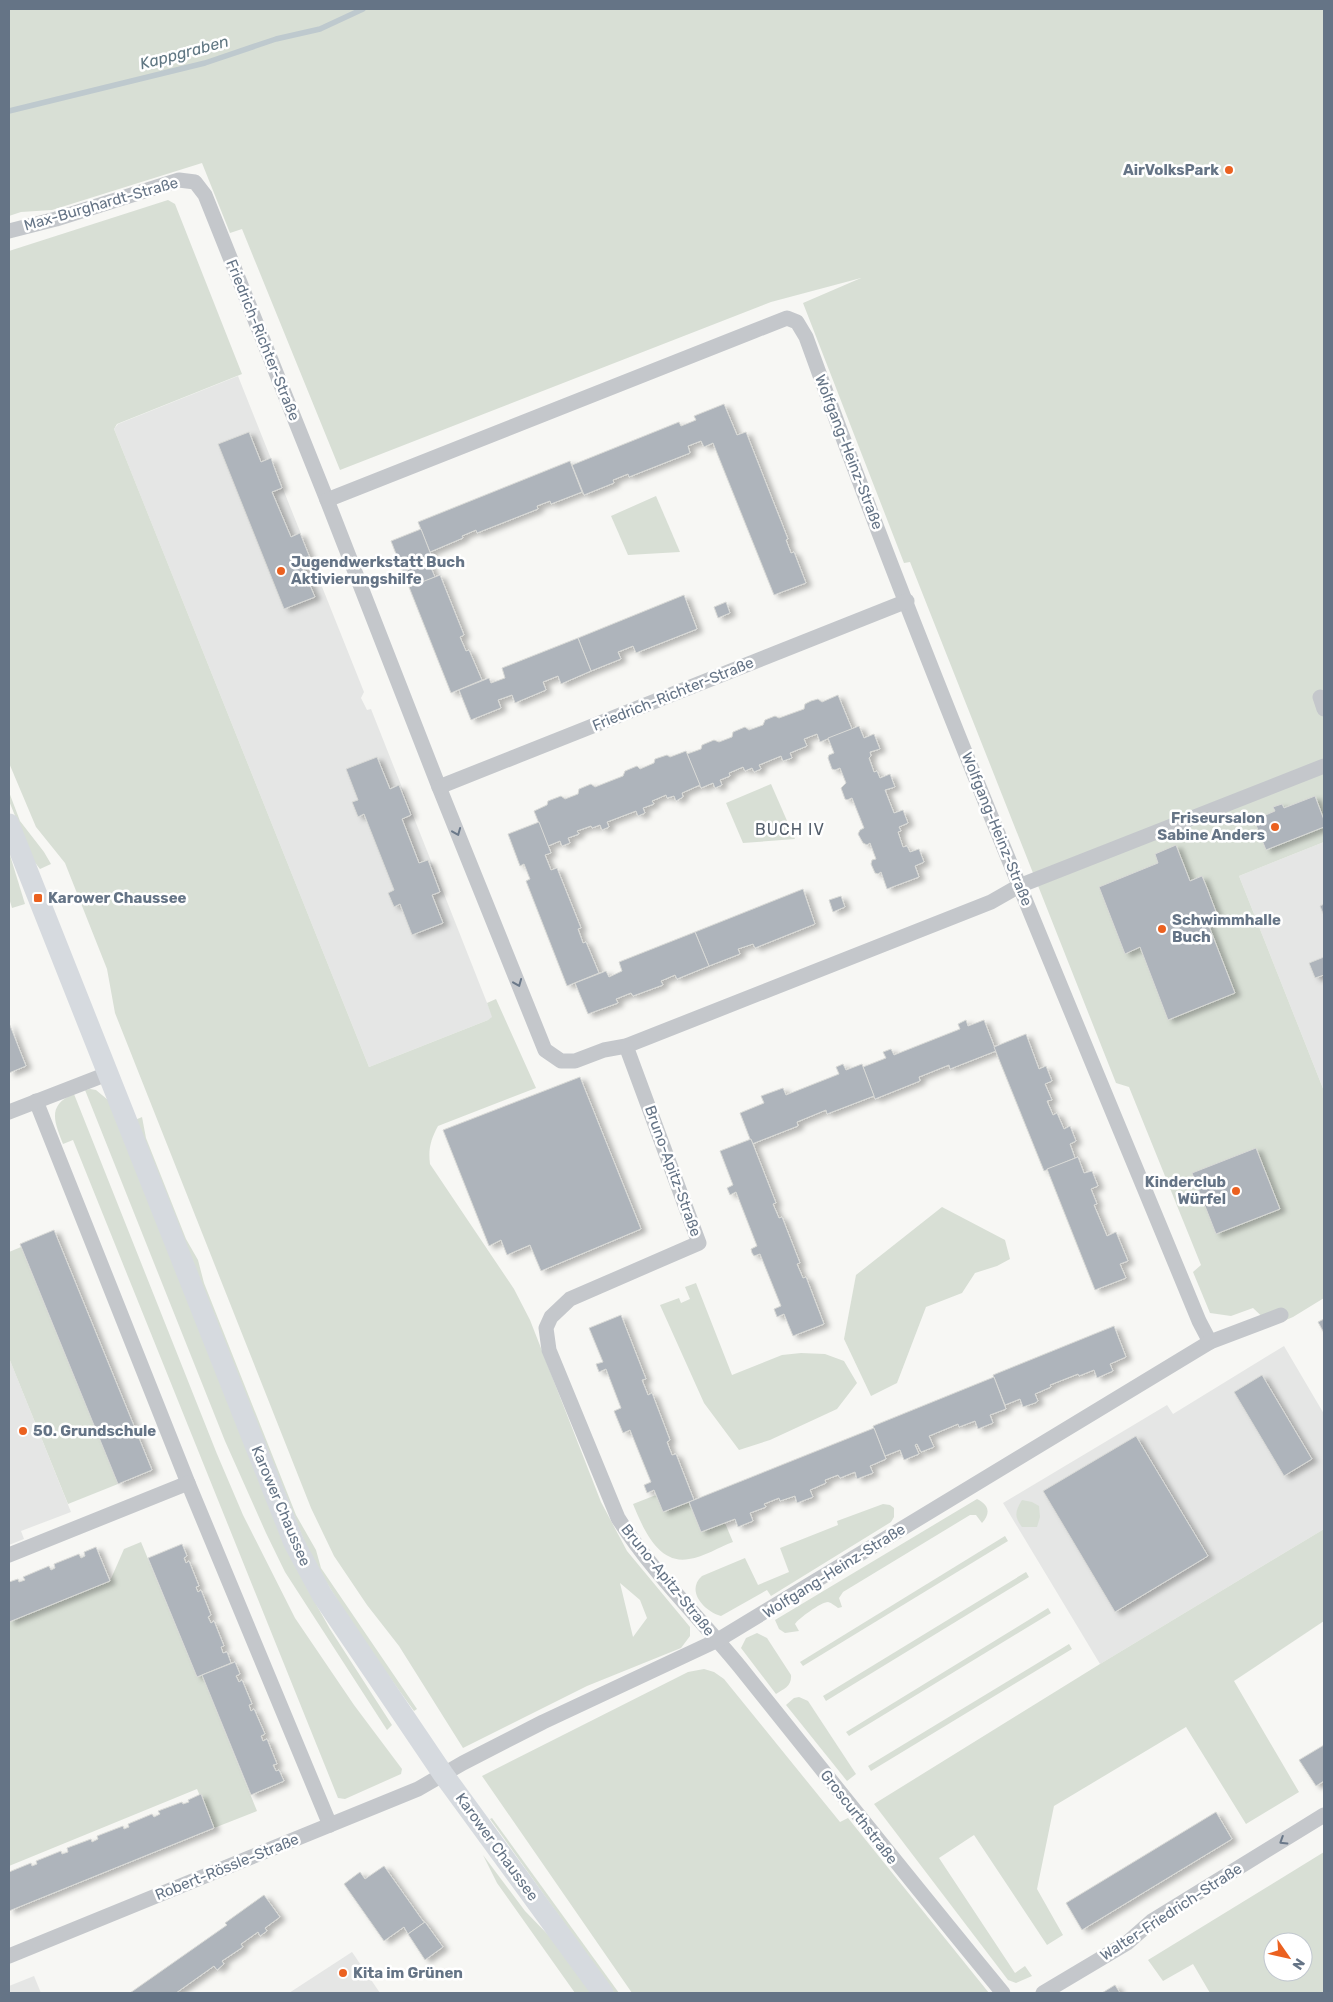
<svg xmlns="http://www.w3.org/2000/svg" width="1333" height="2002" viewBox="0 0 1333 2002" font-family="Rubik,sans-serif">
  <style>
    .built { fill: #e5e6e5 }
    .green { fill: #d8dfd5; fill-rule: evenodd }
    .lines { fill: none; stroke-linecap: round; stroke-linejoin: round }
    .stream { stroke: #bec9ce; stroke-width: 5.5 }
    .building { fill: #aeb4bb; stroke: #d8d9d6; filter: url(#shadow) }
    .minor { stroke: #c4c7cb; stroke-width: 15 }
    .secondary { stroke: #d6dadf; stroke-width: 21 }
    .oneway { stroke: #6a7889 }
    .poi-dot { fill: #eb6120; stroke: #fff; stroke-width: 2 }
    .labels { text-anchor: middle; stroke-width: 5; stroke-linejoin: round; paint-order: stroke }
    .poi-label { font-size: 15px; font-weight: bold; fill: #657486; stroke: #fff; text-anchor: start }
    .street-label { font-size: 15px; fill: #657486; stroke: #fff }
    .water-label { font-size: 16px; font-style: italic; fill: #607783; stroke: #fff }
    .neighbourhood-label { font-size: 16px; letter-spacing: 1px; fill: #535e6b; stroke: #fff }
  </style>
  <defs>
    <filter id="shadow"><feDropShadow dx="5.5" dy="3" stdDeviation="2.5" flood-color="#0004"/></filter>
  </defs>
  <rect width="100%" height="100%" fill="#f7f7f4"/>
  <g class="built">
    <polygon points="238,376 364,692 361,698 367,710 371,709 493,1018 369,1067 114,429 118,424"/>
    <polygon points="1324,842 1324,1091 1239,876"/>
    <polygon points="1284,1346 1324,1414 1324,1529 1100,1664 1003,1503 1167,1405 1173,1414"/>
    <polygon points="9,1358 71,1512 21,1531 24,1539 9,1545"/>
    <polygon points="352,1952 380,1993 289,1993"/>
    <polygon points="34,1976 41,1993 9,1993 9,1986"/>
  </g>
  <g class="green">
    <polygon points="9,9 1324,9 1324,842 1239,876 1324,1091 1324,1298 1293,1317 1272,1326 1253,1308 1231,1316 1210,1313 1193,1272 1201,1265 1129,1087 1116,1083 910,562 904,563 803,303 861,278 771,302 340,470 242,229 230,233 202,163 52,210 21,212 9,216"/>
    <path d="M168,200L175,204L242,374L117,424L114,429L369,1067L488,1020L492,1017L487,1003L496,999L536,1088L438,1126C431,1139 428,1149 430,1164L514,1289L530,1320L601,1502L627,1551L690,1627V1636L681,1648L587,1686L463,1748L399,1646L367,1605L334,1556L311,1508L115,1013L107,969L65,863L36,827L9,763V251ZM620,1583L640,1600L647,1618L633,1637Z"/>
    <polygon points="656,496 680,552 628,555 611,516"/>
    <polygon points="771,784 795,839 743,843 726,803"/>
    <polygon points="9,792 20,821 44,852 51,864 40,869 33,860 9,801"/>
    <polygon points="9,852 25,904 12,908 9,898"/>
    <polygon points="90,1089 96,1090 108,1100 308,1590 330,1629 392,1725 387,1730 285,1572 266,1533 225,1441 85,1090"/>
    <path d="M74,1094L217,1454L243,1515L295,1618L354,1705L402,1769L401,1774L345,1799L338,1798L73,1140L63,1144C55,1123 46,1105 74,1094Z"/>
    <path d="M142,1117L146,1138L186,1239L198,1260L204,1283L296,1515L316,1550L321,1568L417,1709L414,1711C376,1658 338,1606 307,1548L135,1120Z"/>
    <polygon points="942,1207 1005,1240 1010,1259 997,1266 975,1273 962,1293 926,1307 897,1383 871,1396 844,1339 856,1275"/>
    <polygon points="21,1247 118,1484 68,1504 9,1358 9,1252"/>
    <polygon points="696,1283 732,1375 782,1355 801,1353 825,1354 844,1361 857,1383 837,1409 770,1440 739,1450 704,1403 660,1305 679,1298 681,1303 690,1299 685,1287"/>
    <path d="M656,1495L664,1512L689,1502L701,1532L725,1523L733,1542C719,1547 704,1557 689,1559C658,1565 643,1528 633,1504Z"/>
    <path d="M977,1499C989,1505 991,1513 982,1523L976,1515H970L843,1592L839,1598L842,1607L838,1608C835,1606 832,1603 828,1602C821,1602 798,1619 795,1624L799,1631L785,1633L779,1629L775,1620Z"/>
    <path d="M1022,1500L1032,1502L1039,1506L1040,1517L1037,1527H1022C1014,1517 1015,1511 1022,1500Z"/>
    <path d="M883,1504L890,1505L894,1508V1517L891,1522L771,1596L767,1590L721,1616C705,1612 685,1591 702,1576L745,1558L758,1585L789,1572L780,1548L838,1525L837,1521Z"/>
    <polygon points="1324,1529 1324,1621 1234,1681 1299,1792 1246,1824 1186,1727 1054,1806 1037,1889 1063,1935 1047,1945 974,1835 939,1858 1015,1973 1025,1966 1032,1976 1016,1983 1008,1980 874,1804 1100,1664"/>
    <polygon points="1005,1536 1008,1541 803,1666 800,1662"/>
    <polygon points="141,1542 197,1677 202,1675 257,1811 214,1828 197,1789 9,1866 9,1622 110,1581 124,1549"/>
    <polygon points="1026,1572 1029,1577 826,1701 823,1696"/>
    <polygon points="1048,1608 1051,1613 849,1736 846,1732"/>
    <path d="M757,1633L767,1638L791,1675C792,1686 784,1689 776,1694L741,1648L746,1638Z"/>
    <polygon points="1069,1644 1072,1649 871,1771 868,1766"/>
    <polygon points="704,1669 714,1672 724,1679 840,1822 848,1818 989,1993 632,1993 482,1776 688,1672"/>
    <polygon points="799,1697 808,1701 856,1774 847,1781 786,1705 794,1698"/>
    <polygon points="492,1818 619,1993 614,1993 490,1819"/>
    <path d="M1324,1852V1993H1210L1193,1964L1163,1981L1148,1960ZM1273,1942H1303V1972H1273Z"/>
    <polygon points="483,1855 525,1911 557,1944 592,1993 575,1993 497,1883"/>
  </g>
  <g class="lines">
    <polyline class="stream" points="9,111 205,63 276,39 320,29 363,9"/>
  </g>
  <g class="building">
    <polygon points="724,404 737,435 746,432 788,539 786,540 791,553 794,552 806,583 774,595 713,443 704,447 701,441 688,446 690,453 629,477 628,474 613,480 614,483 584,495 572,465 679,422 681,426 696,420 694,416"/>
    <polygon points="249,432 261,462 271,458 274,467 282,488 272,492 291,537 300,533 312,563 302,567 315,597 284,609 218,444"/>
    <polygon points="570,461 582,492 551,504 550,501 537,506 538,509 477,533 476,530 462,536 463,538 430,552 418,522"/>
    <polygon points="421,529 433,560 403,572 391,541"/>
    <polygon points="428,561 435,577 413,586 407,570"/>
    <polygon points="440,575 464,635 460,637 466,651 469,650 482,680 451,693 409,587"/>
    <polygon points="684,595 697,629 636,653 633,646 618,652 621,659 591,671 578,638"/>
    <polygon points="726,602 730,613 718,618 714,607"/>
    <polygon points="578,638 591,671 561,684 558,676 543,682 546,690 515,703 512,695 498,700 501,708 471,720 459,690 489,678 491,683 505,678 502,668"/>
    <polygon points="838,695 852,729 820,742 817,734 804,739 807,746 790,753 792,758 783,761 781,756 759,765 761,769 754,772 752,768 745,771 743,767 729,773 730,776 720,780 722,785 715,788 713,783 701,788 687,754 701,749 702,745 714,740 719,742 732,737 733,732 745,727 749,730 763,725 765,720 775,716 779,718 804,709 805,704 811,701 818,699 822,702"/>
    <polygon points="859,726 864,738 874,734 880,749 870,752 871,756 869,758 874,772 877,771 880,778 890,774 895,787 885,790 894,813 903,810 908,823 899,827 901,831 898,832 903,847 907,846 910,852 919,849 924,862 915,866 919,877 887,889 881,872 878,874 875,873 871,864 872,860 876,859 870,843 867,845 863,843 858,834 860,830 864,828 852,798 847,800 845,799 841,788 846,783 840,768 835,770 832,769 828,758 829,755 834,753 828,738"/>
    <polygon points="686,751 700,785 682,793 683,797 676,801 674,796 667,798 666,795 652,801 654,804 643,808 645,813 638,816 636,811 607,822 609,827 602,830 600,825 592,828 591,826 577,831 579,834 568,838 570,843 562,846 560,841 548,846 534,811 547,805 548,801 561,796 565,799 578,794 579,789 591,784 595,787 623,776 625,771 637,766 640,769 654,763 655,759 667,755 670,757"/>
    <polygon points="377,757 390,789 399,785 411,815 402,819 419,863 428,860 440,892 432,895 443,923 412,935 400,904 394,907 388,893 394,890 364,814 358,817 352,802 358,800 346,769"/>
    <polygon points="1315,796 1324,820 1324,827 1266,850 1254,820 1275,811 1273,807 1282,804 1284,808"/>
    <polygon points="539,822 551,853 545,855 551,870 557,868 581,928 578,929 583,943 586,942 599,973 567,986 526,881 530,879 524,864 520,866 508,834"/>
    <polygon points="1176,845 1190,881 1202,876 1207,888 1218,917 1207,921 1235,993 1168,1020 1140,947 1125,954 1099,887 1158,863 1155,854"/>
    <polygon points="803,889 815,924 755,948 753,944 738,949 740,954 709,966 695,932"/>
    <polygon points="841,896 845,907 833,912 829,900"/>
    <polygon points="1324,904 1324,916 1320,906"/>
    <polygon points="695,932 709,966 677,979 675,975 661,981 663,985 633,996 631,993 616,999 618,1003 588,1014 575,983 606,971 609,977 622,971 619,962"/>
    <polygon points="1324,957 1324,975 1315,978 1309,963"/>
    <polygon points="966,1020 968,1026 984,1020 996,1051 950,1069 949,1065 919,1077 920,1081 875,1099 863,1067 886,1058 883,1052 891,1049 894,1055 960,1029 958,1024"/>
    <polygon points="9,1023 26,1066 9,1073"/>
    <polygon points="1026,1034 1039,1069 1046,1066 1052,1081 1045,1084 1052,1100 1047,1101 1053,1115 1057,1113 1064,1129 1070,1126 1076,1141 1070,1144 1075,1158 1044,1171 994,1047"/>
    <polygon points="843,1064 846,1070 862,1064 874,1096 827,1114 826,1110 797,1122 798,1126 752,1144 740,1113 764,1103 761,1096 783,1088 786,1095 839,1074 836,1067"/>
    <polygon points="580,1077 641,1229 541,1271 530,1245 507,1255 501,1240 489,1246 443,1130"/>
    <polygon points="751,1139 776,1203 773,1204 779,1218 782,1217 800,1263 797,1264 803,1278 806,1277 824,1324 793,1336 784,1314 777,1317 774,1309 781,1306 760,1254 754,1256 752,1253 751,1249 757,1246 736,1192 730,1195 727,1188 733,1185 720,1151"/>
    <polygon points="1256,1148 1280,1209 1216,1234 1192,1173"/>
    <polygon points="1078,1157 1084,1173 1092,1171 1098,1186 1091,1189 1097,1204 1094,1205 1107,1236 1116,1232 1128,1261 1120,1264 1126,1278 1095,1290 1047,1169"/>
    <polygon points="54,1230 152,1470 118,1484 20,1244"/>
    <polygon points="621,1315 646,1379 642,1380 648,1395 652,1393 670,1440 667,1442 672,1455 676,1454 694,1500 663,1512 654,1490 647,1493 644,1485 651,1482 630,1430 623,1433 614,1411 621,1408 606,1369 599,1372 596,1364 603,1362 589,1328"/>
    <polygon points="1324,1319 1324,1333 1318,1322"/>
    <polygon points="1114,1326 1126,1357 1110,1364 1113,1371 1097,1378 1094,1370 1079,1376 1078,1374 1050,1385 1051,1387 1035,1394 1038,1401 1035,1403 1023,1407 1020,1399 1005,1405 993,1375"/>
    <polygon points="1262,1375 1312,1459 1284,1476 1234,1392"/>
    <polygon points="994,1377 1006,1409 990,1415 993,1423 978,1429 975,1421 959,1427 958,1424 929,1436 934,1447 921,1452 917,1444 915,1445 919,1454 904,1460 900,1450 885,1456 873,1426"/>
    <polygon points="874,1428 886,1459 870,1466 873,1473 857,1479 855,1472 840,1478 838,1475 825,1480 826,1483 810,1490 813,1497 797,1503 795,1496 780,1501 779,1498 764,1504 766,1507 750,1513 753,1521 738,1527 735,1519 701,1532 689,1502"/>
    <polygon points="1136,1436 1208,1556 1115,1612 1043,1491"/>
    <polygon points="182,1544 187,1556 184,1558 186,1563 189,1561 199,1586 196,1587 197,1590 198,1592 201,1590 211,1615 208,1617 211,1623 214,1621 224,1646 221,1647 223,1653 227,1652 231,1663 197,1677 148,1558"/>
    <polygon points="96,1547 110,1581 9,1622 9,1582 18,1579 19,1582 25,1580 23,1577 49,1566 51,1570 55,1568 54,1564 79,1554 81,1558 85,1556 84,1552"/>
    <polygon points="235,1662 240,1674 236,1676 239,1682 242,1680 252,1704 249,1705 251,1711 254,1709 265,1734 261,1736 263,1741 267,1739 277,1764 273,1765 276,1771 279,1770 284,1781 251,1795 202,1675"/>
    <polygon points="1324,1745 1324,1781 1316,1786 1299,1760"/>
    <polygon points="201,1794 214,1828 9,1911 9,1872 31,1863 32,1866 37,1864 36,1861 61,1851 62,1854 68,1852 67,1848 91,1839 92,1842 98,1839 97,1836 123,1826 124,1829 129,1827 128,1824 152,1814 154,1817 160,1814 158,1811 182,1802 183,1804 189,1802 188,1800"/>
    <polygon points="1216,1812 1232,1839 1082,1930 1066,1903"/>
    <polygon points="384,1866 423,1921 425,1922 408,1934 404,1927 384,1941 344,1884 360,1872 365,1879"/>
    <polygon points="264,1895 280,1917 265,1928 267,1931 260,1936 258,1932 241,1944 243,1947 222,1961 224,1964 217,1970 214,1966 176,1993 130,1993 227,1925 225,1923"/>
    <polygon points="425,1922 443,1947 425,1960 408,1934"/>
    <polygon points="1115,1985 1120,1993 1102,1993"/>
  </g>
  <g class="lines">
    <g class="minor">
      <polyline points="9,231 56,219 179,180 195,182 205,195 327,500 439,787 545,1050 561,1061 575,1061 604,1050 626,1046 991,902 1019,886 1324,766"/>
      <path d="M327,500L754,331L787,318L797,322L806,337C926,670 1065,995 1199,1321L1210,1342"/>
      <polyline points="1320,697 1324,709"/>
      <polyline points="439,787 907,601"/>
      <path d="M626,1046L699,1243L570,1299L551,1317L546,1328L549,1350L618,1518C652,1572 700,1618 740,1667C827,1776 914,1885 1003,1993"/>
      <polyline points="36,1101 188,1483 330,1825"/>
      <polyline points="9,1112 107,1074"/>
      <polyline points="9,1555 188,1483"/>
      <polyline points="9,1956 418,1789 463,1763 543,1722 718,1640 1210,1342 1281,1315"/>
      <polyline points="1043,1993 1127,1943 1152,1921 1324,1815"/>
    </g>
    <polyline class="secondary" points="9,824 294,1543 322,1595 443,1774 603,1993"/>
  </g>
  <defs><path id="oneway-chevron" d="M-2-3.5L2.5 0L-2 3.5" fill="none" stroke-width="1.6" stroke-linecap="round" stroke-linejoin="round" transform="scale(1.25)"/></defs>
  <g class="oneway">
    <use href="#oneway-chevron" transform="translate(457 832) rotate(68)"/>
    <use href="#oneway-chevron" transform="translate(518 983) rotate(68)"/>
    <use href="#oneway-chevron" transform="translate(1283 1841) rotate(148)"/>
  </g>
  <g class="poi-dot">
    <circle cx="1229" cy="170" r="5"/>
    <circle cx="281" cy="571" r="5"/>
    <circle cx="1275" cy="827" r="5"/>
    <rect x="33" y="893" width="10" height="10" rx="2.5"/>
    <circle cx="1162" cy="929" r="5"/>
    <circle cx="1236" cy="1191" r="5"/>
    <circle cx="23" cy="1431" r="5"/>
    <circle cx="343" cy="1973" r="5"/>
  </g>
  <g class="labels">
    <g class="poi-label">
      <text x="1219" y="175" text-anchor="end">AirVolksPark</text>
      <text x="291" y="567">Jugendwerkstatt Buch<tspan x="291" dy="17">Aktivierungshilfe</tspan></text>
      <text x="1265" y="823" text-anchor="end">Friseursalon<tspan x="1265" dy="17">Sabine Anders</tspan></text>
      <text x="48" y="903">Karower Chaussee</text>
      <text x="1172" y="925">Schwimmhalle<tspan x="1172" dy="17">Buch</tspan></text>
      <text x="1226" y="1187" text-anchor="end">Kinderclub<tspan x="1226" dy="17">Würfel</tspan></text>
      <text x="33" y="1436">50. Grundschule</text>
      <text x="353" y="1978">Kita im Grünen</text>
    </g>
    <g class="street-label">
      <text transform="translate(101 204) rotate(-16)" y="5">Max-Burghardt-Straße</text>
      <text transform="translate(263 340) rotate(68)" y="5">Friedrich-Richter-Straße</text>
      <text transform="translate(849 452) rotate(69)" y="5">Wolfgang-Heinz-Straße</text>
      <text transform="translate(673 694) rotate(-22)" y="5">Friedrich-Richter-Straße</text>
      <text transform="translate(997 829) rotate(68)" y="5">Wolfgang-Heinz-Straße</text>
      <text transform="translate(673 1171) rotate(70)" y="5">Bruno-Apitz-Straße</text>
      <text transform="translate(281 1506) rotate(67)" y="5">Karower Chaussee</text>
      <text transform="translate(834 1571) rotate(-32)" y="5">Wolfgang-Heinz-Straße</text>
      <text transform="translate(668 1580) rotate(51)" y="5">Bruno-Apitz-Straße</text>
      <text transform="translate(859 1817) rotate(52)" y="5">Groscurthstraße</text>
      <text transform="translate(497 1847) rotate(54)" y="5">Karower Chaussee</text>
      <text transform="translate(227 1867) rotate(-22)" y="5">Robert-Rössle-Straße</text>
      <text transform="translate(1171 1912) rotate(-33)" y="5">Walter-Friedrich-Straße</text>
    </g>
    <g class="water-label">
      <text transform="translate(184 52) rotate(-15)" y="6">Kappgraben</text>
    </g>
    <g class="neighbourhood-label">
      <text x="790" y="835">BUCH IV</text>
    </g>
  </g>
  <rect width="1333" height="2002" fill="none" stroke="#657486" stroke-width="20"/>
  <g transform="translate(1288 1957) rotate(124)"><circle r="24" fill="#ffffff" stroke="#c1c7cf"/>
  <path d="M0-4L9 19L0 12L-9 19Z" fill="#eb6120"/>
  <text y="-8" font-size="14" font-weight="bold" text-anchor="middle" fill="#657486">N</text>
  </g>
</svg>
